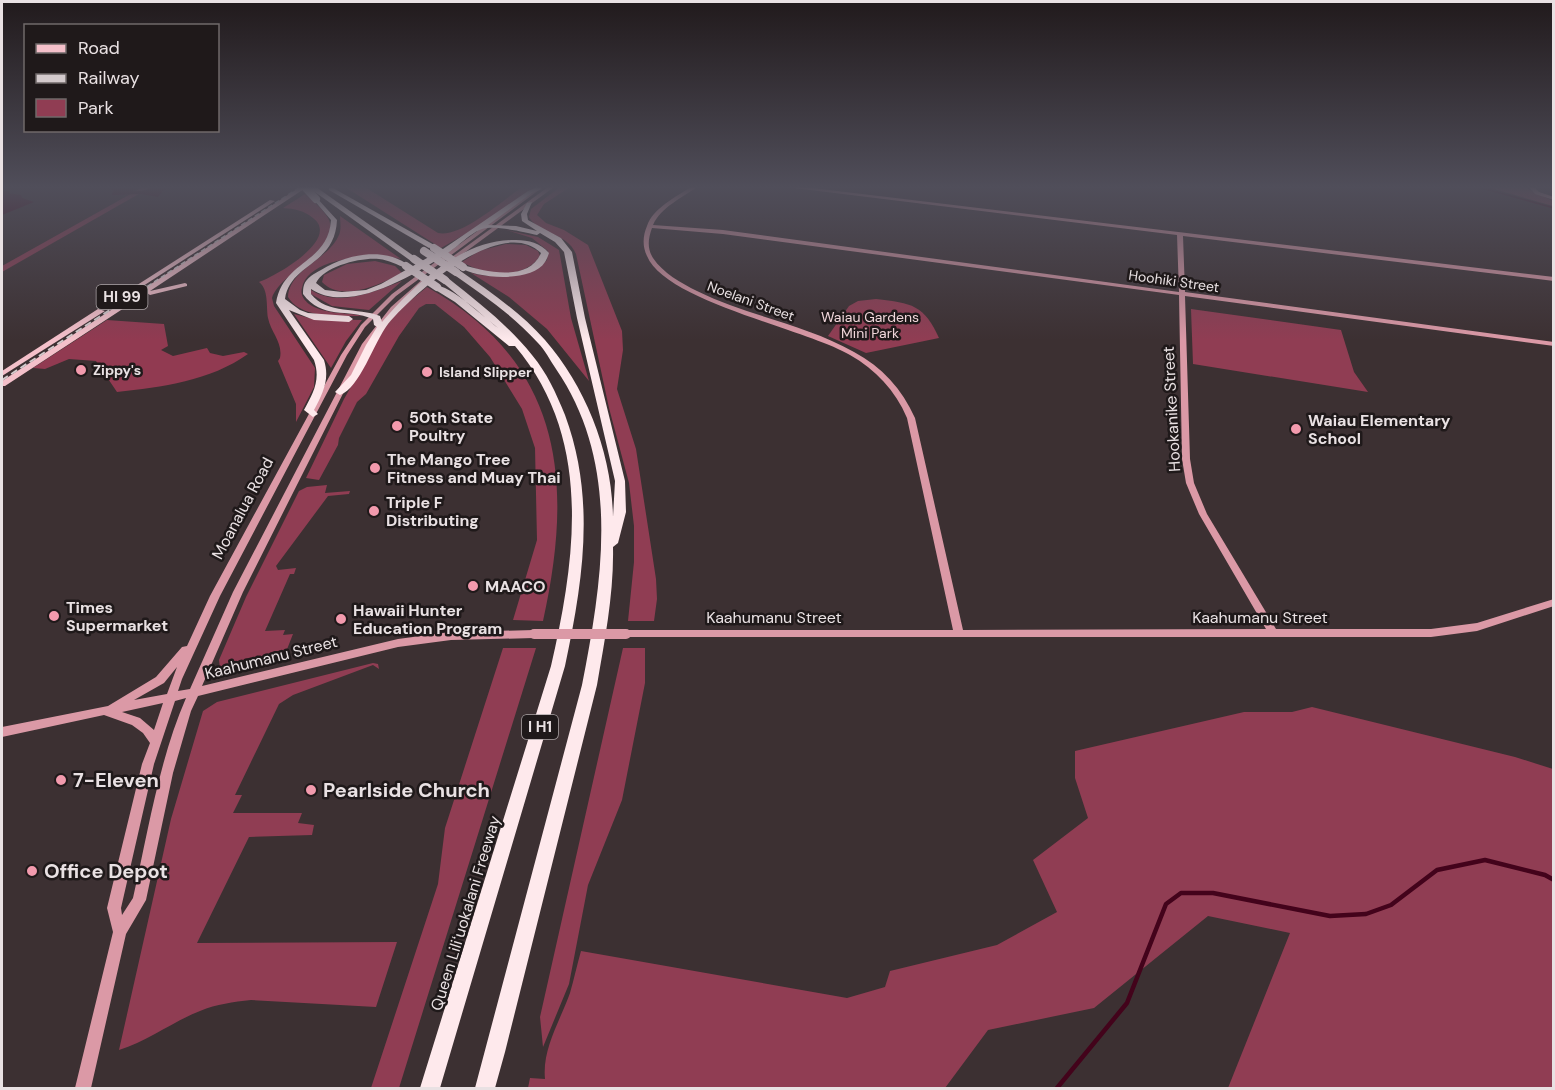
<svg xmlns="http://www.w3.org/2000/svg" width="1555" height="1090" viewBox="0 0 1555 1090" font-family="'DM Sans',sans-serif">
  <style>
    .green { fill: #903d53 }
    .forest { fill: #913a51 }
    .water { fill: #43031b }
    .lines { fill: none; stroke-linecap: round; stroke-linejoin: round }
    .stream-far1 { stroke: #43031b; stroke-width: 1.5 }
    .stream { stroke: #43031b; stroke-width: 4.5 }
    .secondary { fill: #db99a6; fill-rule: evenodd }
    .primary { fill: #f4c0ca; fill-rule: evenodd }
    .highway { fill: #fee9ec; fill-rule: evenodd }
    .rail-far1 { stroke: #d3cacc; stroke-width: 1.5; stroke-dasharray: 5 3; stroke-linecap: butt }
    .rail { stroke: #d3cacc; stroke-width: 2; stroke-dasharray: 7 4; stroke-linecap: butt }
    .secondary-bridge { stroke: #db99a6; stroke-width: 10 }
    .highway-bridge { stroke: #fee9ec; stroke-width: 8 }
    .poi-dot { fill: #f29aad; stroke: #1f191a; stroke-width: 2 }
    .labels { text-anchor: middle; stroke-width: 5; stroke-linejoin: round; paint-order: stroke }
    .far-street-label { font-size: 14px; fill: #e9e1e3; stroke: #1f191a }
    .far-park-label { font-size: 14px; fill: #f0d6da; stroke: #1f191a }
    .far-poi-label { font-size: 14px; font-weight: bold; fill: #e9e1e3; stroke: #1f191a; text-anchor: start }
    .shield { fill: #1f191a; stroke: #aca5a7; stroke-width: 1.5 }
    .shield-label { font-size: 15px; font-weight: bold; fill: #e9e1e3 }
    .street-label { font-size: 16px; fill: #e9e1e3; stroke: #1f191a }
    .poi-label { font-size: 16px; font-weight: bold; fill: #e9e1e3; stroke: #1f191a; text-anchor: start }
    .near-poi-label { font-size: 20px; font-weight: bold; fill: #e9e1e3; stroke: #1f191a; text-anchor: start }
  </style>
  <rect width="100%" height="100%" fill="#3c3032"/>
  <g class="green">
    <polygon points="143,187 151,187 2,272 2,266"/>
    <path d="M345,187H365L438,233C461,238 502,201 522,187H534L476,228L441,248Z"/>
    <path d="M560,187H570L544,204L537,215L546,223L564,230L588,245L622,331L623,350L617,389L636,449L656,579L657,599L654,621H628L634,562V526L629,483L609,408L576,254C567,232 539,235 529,217L531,209Z"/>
    <polygon points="1487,187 1526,188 1553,201 1553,206"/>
    <path d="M305,194C313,201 323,209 328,218C344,247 279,273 272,298L274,306L315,368L314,387L296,422V404L278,361L280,358C283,342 271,333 268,318C266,306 269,290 259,282C276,276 341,239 313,218C303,210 295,209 283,208Z"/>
    <path d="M340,216L401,259C377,253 308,256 302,288C300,295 304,300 309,304C325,315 347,312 362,316C340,316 301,319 288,297C289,270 327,260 338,237C342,230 340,222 340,216Z"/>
    <path d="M506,230L538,237L559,250L571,318L589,381L547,329L509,297L471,273C495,279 529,278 547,260L548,251L532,238Z"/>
    <path d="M506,244L526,245L538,251L540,256C523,281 484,275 462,262L479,251Z"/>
    <path d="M375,261L395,266L402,273C382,284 341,303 322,282L324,275L347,264Z"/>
    <path d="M402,281L369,310L332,306L311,294V290C339,308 376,291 402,281Z"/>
    <path d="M427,287C563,363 574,481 543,621L513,620L537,540L535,448L522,409L490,357L464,327L435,304H426L419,308L399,336L366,394L357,402L339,438L338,445L319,480L306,478L344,399L385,327L400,309Z"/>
    <path d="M876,299C912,303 924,305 939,338L866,353L828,336L849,306L858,301Z"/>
    <polygon points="1191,309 1341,330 1354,372 1368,392 1193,364"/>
    <polygon points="294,314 313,319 362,320 346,341 331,368"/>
    <polygon points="327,485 325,493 350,491 349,494 328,496 276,566 278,570 296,568 294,574 290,574 265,631 285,630 283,635 293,634 284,657 231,670 220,668 219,660 246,597 299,491 307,487"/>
    <polygon points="503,648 536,648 399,1088 371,1088 438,884 445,828"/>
    <polygon points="623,648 645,648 645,683 622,800 588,885 569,984 543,1047 540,1017"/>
    <path d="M373,663L378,664L379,669L373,665L293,695L279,704L235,795H242L233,813H302L298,823L314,825L312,835L249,837L197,943L397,942L376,1007L251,1000C233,1002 217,1004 200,1011C172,1022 148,1041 119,1050L171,819L203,711L217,702Z"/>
    <path d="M1312,707L1515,757L1553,769V1088H1228L1290,933L1208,916L1094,1008L988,1030L945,1088H528L530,1078L545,1079C542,1049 560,1021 570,993C574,979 577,965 581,951L847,998L885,987L890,971L997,945L1057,912L1033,860L1088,818L1075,778V751L1244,712H1292Z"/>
  </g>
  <path class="forest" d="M107,320L164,324L168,346L161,350L173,356L207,348L210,353L223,356L244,352L248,354C210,381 162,387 117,392L96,361L69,359L45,369L33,368Z"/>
  <g class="water">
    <path d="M105,187H138L132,191C144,192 153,187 166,187L158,197L141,194L112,195L113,190Z"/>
    <polygon points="2,191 11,191 8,193 21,195 22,198 34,202 2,215"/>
  </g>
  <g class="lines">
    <polyline class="stream-far1" points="1479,187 1554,208"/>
    <polyline class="stream" points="1057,1088 1127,1003 1166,904 1181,893 1213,893 1330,916 1366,914 1391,905 1437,870 1485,860 1545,875 1554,880"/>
    <g class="secondary">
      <path d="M537,187H543L396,296L365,327L347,355L220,596L182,679L178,691L190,689L233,592L362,344L391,307L424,278L426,279V281L395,309L368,344L243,592L202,686L398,639L451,632L534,630L538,631L539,634L538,637L534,638L451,640L398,647L198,696L191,711L173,773L146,900L126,934L91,1088H75L113,932L107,908L142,764L150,743L143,733L132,725L104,715L2,737V727L108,706L156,677L182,647L187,646L210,596L341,355L361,325L392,294ZM177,667L167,694L134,700L164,683ZM186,698C159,760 148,832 133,898L122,915L121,908L154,764L175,701ZM163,703L154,730L140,718L122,712Z"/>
      <polygon points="548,187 554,187 449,264 445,264 445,262"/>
      <path d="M691,187H697C682,198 661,207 653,225L723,230L1179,292L1177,235L786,187H804L1554,277V281L1183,236L1185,292L1554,342V346L1185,296L1190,459L1194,483L1207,514L1276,629H1431L1477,623L1554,599V606L1477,631L1431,637H622L621,634L622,631L626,630H953L907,418C895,390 876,370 850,355C805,329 665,301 647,256C642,246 643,235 647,226C653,208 676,197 691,187ZM652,228L723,234L1179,295L1182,459L1186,483L1199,514L1266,629L963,630L915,418C902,389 882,367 854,352C805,324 747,316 697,291C681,283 663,273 653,258C647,248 648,239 652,228Z"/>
      <polygon points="1529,187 1534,187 1539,192 1554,197 1554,200 1535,194"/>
    </g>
    <g class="primary">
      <polygon points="300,187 307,187 150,291 185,283 187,284 187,286 150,295 147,293 5,386 2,386 2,381"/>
      <polygon points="270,200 275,201 126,297 120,296"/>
      <polygon points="98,309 105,311 2,376 2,371"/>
    </g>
    <g class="highway">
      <polygon points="308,187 316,187 418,259 411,261"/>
      <path d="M537,187L542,189L532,193L488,225L516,226L537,231L522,221L521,214L527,203L532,202L527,214L528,220L561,238L572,252L585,318L625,481L626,512L618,543L613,547C614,593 605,639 597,685L505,1052L495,1088H475L582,685C603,578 621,464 556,369C550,360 545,350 538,343C513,315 483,295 453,274V270H459C489,291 520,312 545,340C586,387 612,453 613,517L615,481L577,318L564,252L555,242L540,233L537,235C525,232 494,225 482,229C472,232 457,247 448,253C415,274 350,315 311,289V294C327,315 358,307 380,316L382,322C415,284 462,239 516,240C529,240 540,243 549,253C548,256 547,259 545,262C532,283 477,279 459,267L463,265C486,272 529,282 541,253C501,214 413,294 388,324C374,342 360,388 340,395L335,392L351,375L366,345L377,327L374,325L373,319C347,308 322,320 303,294C303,291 303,288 304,285C306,278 315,273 321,270C346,254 385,246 410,266L406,268C397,265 389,260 379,259C362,257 324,266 316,283L325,290L342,292L366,290L381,284L443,249L528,191Z"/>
      <polygon points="329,188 333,188 436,246 429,248 329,190"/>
      <path d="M316,197L337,220C335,266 290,263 285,299L300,310L308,313L349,316L353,319L349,322L314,320L289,310L324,360C330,379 323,393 314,410L318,414L313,417L304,410C313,393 321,380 314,360L276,303C283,260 328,264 331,220L313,199Z"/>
      <path d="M442,278H448C478,302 508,325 532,355C547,373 556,393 565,415C596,499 583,581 565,666L440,1088H420L551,666C576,557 593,438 515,346H509L455,302L434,289V285C451,285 484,317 498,328L442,282Z"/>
    </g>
    <polyline class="rail-far1" points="134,295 300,187"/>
    <polyline class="rail" points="2,380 136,293"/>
    <polyline class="secondary-bridge" points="534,634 626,634"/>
    <g class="highway-bridge">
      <polyline points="305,187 316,199"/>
      <polyline points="434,248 463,267"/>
      <polyline points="424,251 456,272"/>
      <polyline points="414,259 445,280"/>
      <polyline points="406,266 437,287"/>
    </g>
  </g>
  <linearGradient id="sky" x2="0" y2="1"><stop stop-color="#211a1c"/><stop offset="0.55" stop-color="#504e5a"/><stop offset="1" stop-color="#504e5a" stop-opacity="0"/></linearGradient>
  <rect width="1555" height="340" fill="url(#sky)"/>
  <g class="poi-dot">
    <circle cx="81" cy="370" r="6"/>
    <circle cx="427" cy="372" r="6"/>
    <circle cx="397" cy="426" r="6"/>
    <circle cx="1296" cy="429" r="6"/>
    <circle cx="375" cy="468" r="6"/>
    <circle cx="374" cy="511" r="6"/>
    <circle cx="473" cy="586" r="6"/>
    <circle cx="54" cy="616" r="6"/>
    <circle cx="341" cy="619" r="6"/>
    <circle cx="61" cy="780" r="6"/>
    <circle cx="311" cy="790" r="6"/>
    <circle cx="32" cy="871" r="6"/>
  </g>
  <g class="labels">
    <g class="far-street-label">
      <text transform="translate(1174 281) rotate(8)" y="5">Hoohiki Street</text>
      <text transform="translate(751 301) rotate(20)" y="5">Noelani Street</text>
    </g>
    <g class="far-park-label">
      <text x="870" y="322">Waiau Gardens<tspan x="870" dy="16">Mini Park</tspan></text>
    </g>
    <g class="far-poi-label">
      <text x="93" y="375">Zippy's</text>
      <text x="439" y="377">Island Slipper</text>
    </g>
    <g class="shield">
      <rect x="96.5" y="285" width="51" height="24" rx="4.5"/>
      <rect x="522" y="715" width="36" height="24" rx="4.5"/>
    </g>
    <g class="shield-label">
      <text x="122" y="302">HI 99</text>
      <text x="540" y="732">I H1</text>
    </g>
    <g class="street-label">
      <text transform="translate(1171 409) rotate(-93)" y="6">Hookanike Street</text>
      <text transform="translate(242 508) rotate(-62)" y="6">Moanalua Road</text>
      <text x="774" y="623">Kaahumanu Street</text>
      <text x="1260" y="623">Kaahumanu Street</text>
      <text transform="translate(271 657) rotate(-14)" y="6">Kaahumanu Street</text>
      <text transform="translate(465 913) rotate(-73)" y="6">Queen Liliʻuokalani Freeway</text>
    </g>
    <g class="poi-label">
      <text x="409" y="423">50th State<tspan x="409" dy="18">Poultry</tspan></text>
      <text x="1308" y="426">Waiau Elementary<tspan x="1308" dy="18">School</tspan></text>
      <text x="387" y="465">The Mango Tree<tspan x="387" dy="18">Fitness and Muay Thai</tspan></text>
      <text x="386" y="508">Triple F<tspan x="386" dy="18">Distributing</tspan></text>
      <text x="485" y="592">MAACO</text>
      <text x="66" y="613">Times<tspan x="66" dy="18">Supermarket</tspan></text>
      <text x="353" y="616">Hawaii Hunter<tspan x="353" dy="18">Education Program</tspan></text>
    </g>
    <g class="near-poi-label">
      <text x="73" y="787">7-Eleven</text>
      <text x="323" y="797">Pearlside Church</text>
      <text x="44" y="878">Office Depot</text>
    </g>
  </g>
  <rect width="1555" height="1090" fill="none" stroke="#e9e1e3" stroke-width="6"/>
  <rect x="24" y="24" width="195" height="108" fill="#1f191a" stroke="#70696a" stroke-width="1.5"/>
  <rect x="36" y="44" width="30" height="9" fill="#f4c0ca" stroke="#70696a" stroke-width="1.5"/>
  <text x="78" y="54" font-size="18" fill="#e9e1e3">Road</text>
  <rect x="36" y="74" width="30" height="9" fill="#d3cacc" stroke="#70696a" stroke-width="1.5"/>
  <text x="78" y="84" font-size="18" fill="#e9e1e3">Railway</text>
  <rect x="36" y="99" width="30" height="18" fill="#903d53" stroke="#70696a" stroke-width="1.5"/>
  <text x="78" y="114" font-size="18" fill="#e9e1e3">Park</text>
</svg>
